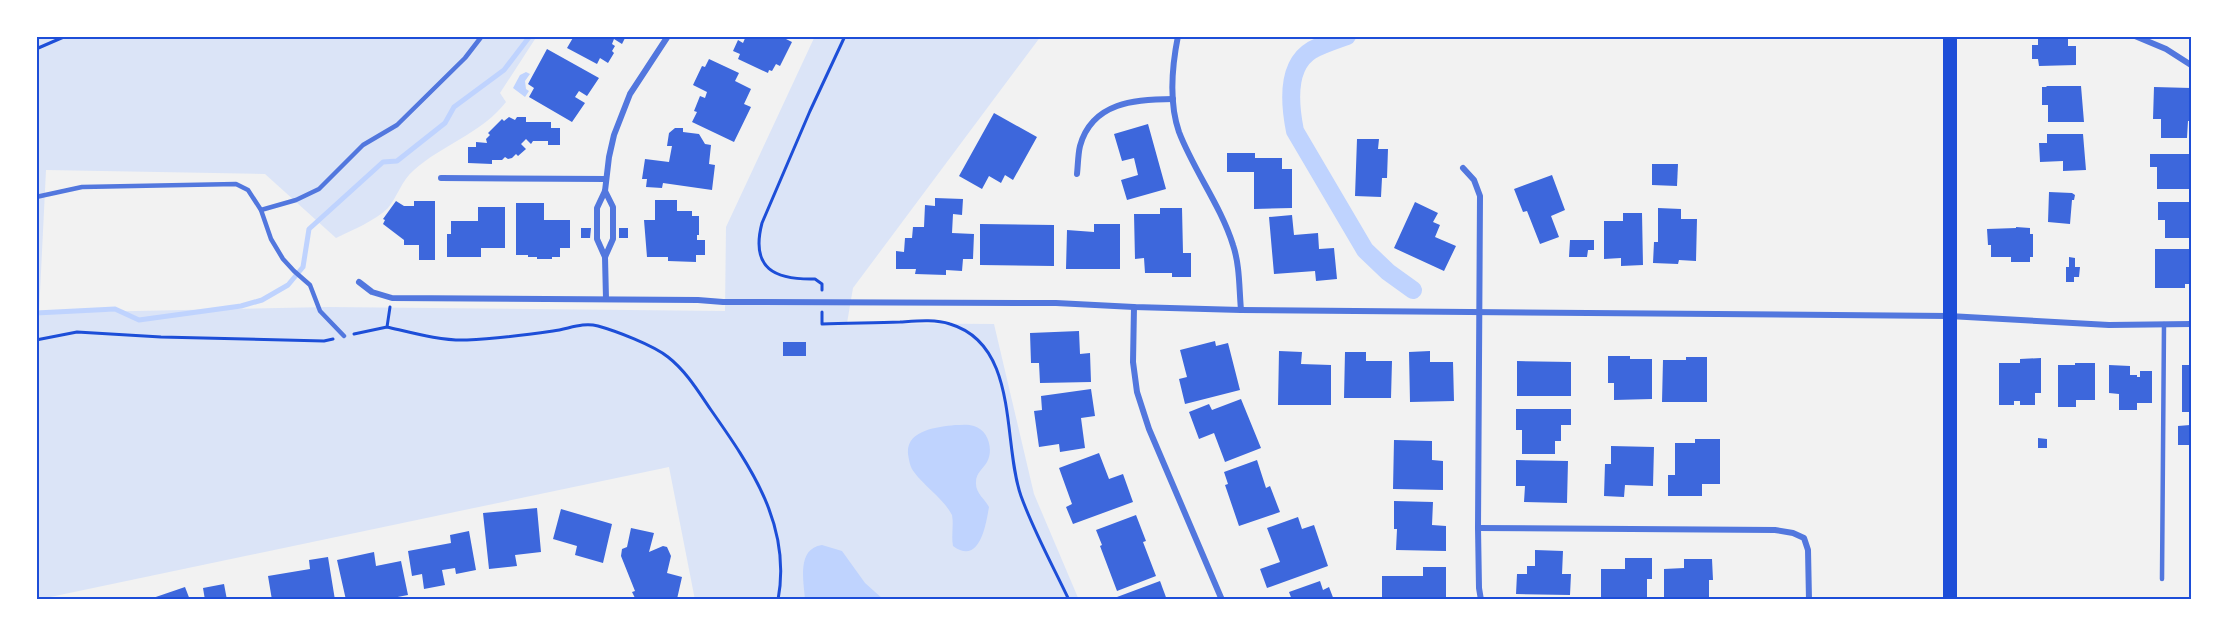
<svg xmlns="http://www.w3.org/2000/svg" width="2227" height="636" viewBox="0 0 2227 636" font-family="'IBM Plex Sans',sans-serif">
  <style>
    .green { fill: #dbe4f7 }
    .water { fill: #bfd3fe }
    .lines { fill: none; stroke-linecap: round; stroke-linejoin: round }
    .stream { stroke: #bfd3fe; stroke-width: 5 }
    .canal { stroke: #bfd3fe; stroke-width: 18 }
    .building { fill: #3d67dc }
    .path { stroke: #1d4ed8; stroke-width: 3 }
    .service { stroke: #5277de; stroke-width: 4.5 }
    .minor { stroke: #5277de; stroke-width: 6 }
    .primary { stroke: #1d4ed8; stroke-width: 14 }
    .neatline { fill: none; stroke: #1d4ed8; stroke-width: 2 }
  </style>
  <rect width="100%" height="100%" fill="#f2f2f2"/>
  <path class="green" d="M36,36H537L500,93L506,102C482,133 442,145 414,170C401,181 398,196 388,208C375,221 352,230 336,238L265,174L46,170L39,313L328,307L725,311L726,227L815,36H1041L853,288L847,323L994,324L1034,494L1079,600H695L669,467L36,600Z"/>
  <g class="water">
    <polygon points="526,72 530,74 525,81 526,89 529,91 525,97 513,88 520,75"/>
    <path d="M955,425C961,425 968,424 974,426C988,430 994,449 987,462C983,469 976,473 976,482C975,493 985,499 989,507C986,524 980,566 953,546C951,535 954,525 952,515C943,498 925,487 914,472C910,467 909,460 908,454C906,430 937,427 955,425Z"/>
    <path d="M822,545L842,551L865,583L884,600H805C804,581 796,549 822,545Z"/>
  </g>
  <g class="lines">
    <polyline class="stream" points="36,313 115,309 139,320 241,306 262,300 288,285 303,267 309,229 383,162 397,161 445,123 454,107 504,70 530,36"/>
    <path class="canal" d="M1347,36C1336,40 1323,44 1312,50C1285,66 1290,106 1295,131L1365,250L1388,272L1413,290"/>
  </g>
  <g class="building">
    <polygon points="574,36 626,36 622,44 614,39 612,44 615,46 612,51 614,53 608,63 600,58 597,64 567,48"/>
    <polygon points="746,36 780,36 792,42 780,66 776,64 772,71 769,70 768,73 738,59 740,54 733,51 738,40 743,43"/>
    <polygon points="2038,36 2068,36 2068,46 2076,46 2076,65 2039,66 2038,59 2032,59 2032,45 2038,45"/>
    <polygon points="547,49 599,78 587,96 579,91 575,97 585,103 572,122 529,97 534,88 528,84"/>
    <polygon points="709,59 739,73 735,81 751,89 744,104 751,107 734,142 692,122 697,112 694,111 700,96 705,98 707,92 693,85 702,66 705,67"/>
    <polygon points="2046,86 2081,86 2084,122 2048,122 2048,105 2042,105 2042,87 2047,87"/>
    <polygon points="2154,87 2191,88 2191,121 2188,121 2187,138 2161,138 2161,119 2153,119"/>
    <polygon points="994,113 1037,137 1013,180 1005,175 1001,183 989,176 982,189 959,176"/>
    <polygon points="509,117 515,120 517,117 526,117 526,122 551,122 551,128 560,128 560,145 548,145 548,141 533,141 531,144 526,139 521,144 526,149 518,156 516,154 512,158 508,159 505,157 502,160 492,160 492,164 468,163 468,147 476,147 476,142 487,143 486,139 490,135 488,133 502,119 504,121"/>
    <polygon points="1148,124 1166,189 1127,200 1121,180 1138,175 1134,158 1122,161 1114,134"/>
    <polygon points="675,128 683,128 683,132 699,134 705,144 711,145 709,164 715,165 712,190 663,183 662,188 646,187 647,179 642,179 645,159 669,162 672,146 667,146 669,133"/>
    <polygon points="2047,134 2083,134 2086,170 2063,171 2063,161 2040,162 2039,143 2047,143"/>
    <polygon points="1357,139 1379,139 1378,149 1388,149 1387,178 1382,178 1381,197 1355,196"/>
    <polygon points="1227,153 1255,153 1255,158 1282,158 1282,169 1292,169 1292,208 1254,209 1254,172 1227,172"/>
    <polygon points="2150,154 2191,154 2191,189 2157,189 2157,167 2150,167"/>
    <polygon points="1652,164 1678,164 1677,186 1652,185"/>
    <polygon points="1552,175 1565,210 1551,216 1559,237 1540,244 1527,211 1523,212 1514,189"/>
    <polygon points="2049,192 2072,193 2075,195 2074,200 2072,200 2070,224 2048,222"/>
    <polygon points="935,198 963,199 962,215 953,214 952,233 974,234 973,259 963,259 962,271 946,270 946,275 915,274 916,269 896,269 896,251 904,252 905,238 912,238 913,227 924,227 925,205 935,206"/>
    <polygon points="655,200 677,200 677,211 692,211 692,216 699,216 699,235 697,235 697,240 705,240 705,255 696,255 696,262 668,261 668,257 647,257 644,220 655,220"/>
    <polygon points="396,201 404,206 414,206 414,201 435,201 435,260 419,260 419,245 404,245 404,240 383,224 385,220 383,219"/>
    <polygon points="1415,202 1438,213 1433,222 1440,225 1435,237 1456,246 1444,271 1394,248"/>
    <polygon points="2158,202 2191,202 2191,238 2165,238 2165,220 2158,220"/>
    <polygon points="516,203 544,203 544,220 570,220 570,248 560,248 560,257 552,257 552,259 537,259 537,257 528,257 528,255 516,255"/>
    <polygon points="478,207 505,207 505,248 481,248 481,257 447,257 447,234 451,234 451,221 478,221"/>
    <polygon points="1160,208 1182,208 1183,253 1191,253 1191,277 1172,277 1172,273 1145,273 1144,258 1135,259 1134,214 1160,214"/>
    <polygon points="1658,208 1681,209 1681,219 1697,219 1696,261 1679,260 1678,264 1653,263 1654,242 1658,242"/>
    <polygon points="1623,213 1642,213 1643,265 1621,266 1621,258 1604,259 1604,221 1623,221"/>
    <polygon points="1292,215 1294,235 1318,233 1319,249 1334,248 1337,279 1316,281 1315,271 1274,274 1269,217"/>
    <polygon points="980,224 1054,225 1054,266 980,265"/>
    <polygon points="1094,224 1120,224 1120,269 1066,269 1067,230 1094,232"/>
    <polygon points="2016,227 2030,228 2030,234 2033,234 2033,257 2030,257 2030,262 2011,262 2011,257 1991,257 1991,245 1988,245 1987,229 2016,228"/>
    <polygon points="581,228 591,228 590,238 581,238"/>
    <rect x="619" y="228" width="9" height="10"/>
    <polygon points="1570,240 1594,240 1594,250 1588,250 1587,257 1569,257"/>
    <polygon points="2155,249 2191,249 2191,284 2185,284 2185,288 2155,288"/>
    <polygon points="2069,257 2075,258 2075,267 2080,267 2079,277 2074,277 2074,282 2066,282 2066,267 2069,267"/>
    <polygon points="1079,331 1080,354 1090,353 1091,382 1040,383 1039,363 1031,363 1030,333"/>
    <polygon points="1215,341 1216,346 1228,343 1240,390 1185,404 1179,379 1187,377 1180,350"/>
    <rect x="783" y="342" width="23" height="14"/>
    <polygon points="1279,351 1302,352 1301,364 1331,365 1331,405 1278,405"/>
    <polygon points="1430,351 1430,362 1453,362 1454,401 1410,402 1409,352"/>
    <polygon points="1345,352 1366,352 1366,361 1392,361 1391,398 1344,398"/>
    <polygon points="1608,356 1630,356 1630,359 1652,359 1652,399 1614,400 1614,383 1608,383"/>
    <polygon points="1686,357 1707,357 1707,402 1662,402 1663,360 1686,360"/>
    <polygon points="2041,358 2041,393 2035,393 2035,405 2020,405 2020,401 2014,401 2014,405 1999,405 1999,363 2020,363 2020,359"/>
    <polygon points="1517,361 1571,362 1571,396 1517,396"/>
    <polygon points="2075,363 2095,363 2095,400 2076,400 2076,407 2058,407 2058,365 2075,365"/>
    <polygon points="2109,365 2130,366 2130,375 2137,375 2137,377 2140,377 2140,371 2152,371 2152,403 2137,403 2137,410 2119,410 2119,394 2109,393"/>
    <rect x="2182" y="365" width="9" height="47"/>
    <polygon points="1091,389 1095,416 1081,418 1085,448 1060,452 1059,444 1039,447 1034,411 1042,410 1041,396"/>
    <polygon points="1241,399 1261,448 1225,462 1214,433 1199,439 1189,412 1209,404 1212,410"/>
    <polygon points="1516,409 1571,409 1571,425 1561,425 1561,441 1555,441 1555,454 1522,454 1522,430 1516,430"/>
    <polygon points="2190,425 2190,445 2178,445 2178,426"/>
    <polygon points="2038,438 2047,439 2047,448 2038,448"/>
    <polygon points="1695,439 1720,439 1720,484 1702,484 1702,496 1668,496 1668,475 1675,475 1675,443 1695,443"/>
    <polygon points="1394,440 1432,441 1432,460 1443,461 1443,490 1393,489"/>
    <polygon points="1611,446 1654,447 1653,486 1625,485 1624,497 1604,496 1605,464 1611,464"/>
    <polygon points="1099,453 1109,479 1123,474 1133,502 1073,524 1066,507 1072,504 1059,468"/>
    <polygon points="1257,460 1266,488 1270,486 1280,512 1239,526 1225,485 1228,484 1224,472"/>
    <polygon points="1516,460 1568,461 1567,503 1524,502 1525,486 1516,486"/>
    <polygon points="1394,501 1433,502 1432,525 1446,526 1446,551 1396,550 1397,529 1394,529"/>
    <polygon points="537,508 541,552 515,555 517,566 489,569 483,513"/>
    <polygon points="561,509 612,524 603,563 575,555 577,546 553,539"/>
    <polygon points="1136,515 1146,541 1143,542 1156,576 1117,591 1100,546 1102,545 1096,530"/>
    <polygon points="1298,517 1302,529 1314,525 1328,566 1267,588 1260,569 1280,562 1267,528"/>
    <polygon points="631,528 654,533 649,552 663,546 667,547 671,556 667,573 682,577 677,599 636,600 632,592 635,591 621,556 622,549 627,547"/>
    <polygon points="469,531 476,570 456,574 455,568 442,570 445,585 424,589 422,574 412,576 408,551 451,543 450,535"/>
    <polygon points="1535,550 1563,551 1562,574 1571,574 1570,595 1516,594 1517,574 1527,574 1527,566 1535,566"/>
    <polygon points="374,552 376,566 401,561 408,595 382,600 346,600 337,560"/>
    <polygon points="328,557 335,600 272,600 268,576 310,569 309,560"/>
    <polygon points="1625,558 1652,558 1652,579 1647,579 1647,600 1601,600 1601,569 1625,569"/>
    <polygon points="1684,559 1712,559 1713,580 1709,580 1709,600 1664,600 1664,569 1684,568"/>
    <polygon points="1423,567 1446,567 1446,598 1428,597 1428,600 1389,600 1389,597 1382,597 1382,576 1423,576"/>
    <polygon points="1160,581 1167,600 1118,600 1117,597"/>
    <polygon points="1320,581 1323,590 1329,587 1334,600 1292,600 1289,592"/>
    <polygon points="224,584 227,600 205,600 203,588"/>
    <polygon points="185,587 190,600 147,600"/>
  </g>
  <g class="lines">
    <g class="path">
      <polyline points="36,49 66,36"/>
      <path d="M822,290V284L815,279C775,280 750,269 762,223L810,111L845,36"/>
      <path d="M822,312V324C848,323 874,323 900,322C916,321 935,319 950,324C1020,345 1002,443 1021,496C1034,532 1053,566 1069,600"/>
      <path d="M387,327C413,333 441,341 467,340C496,339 525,335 553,331C569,329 582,322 598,326C616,331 653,345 668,357C686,371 698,391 711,410C751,467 792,526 778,600"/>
      <polyline points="354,334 387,327 390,307"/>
      <polyline points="36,340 77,332 161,337 324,341 333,339"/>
    </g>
    <g class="service">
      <polyline points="36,197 82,187 236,184 248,190 261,210 271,239 283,259 294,271 310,285 320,311 344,336"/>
      <polyline points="261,210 296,200 319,189 363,145 397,125 465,58 482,36"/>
      <polyline points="2162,579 2164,324"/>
    </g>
    <g class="minor">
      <path d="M1178,36C1172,66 1169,103 1179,132C1194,171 1221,206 1233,245C1240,266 1239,288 1241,310"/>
      <polyline points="2135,36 2166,49 2191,65"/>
      <polyline points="1463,168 1474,180 1480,196 1478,528 1479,588 1481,600"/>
      <path d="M1077,174C1078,165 1078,154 1080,146C1092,102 1136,99 1173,99"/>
      <polyline points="441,178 606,179"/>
      <polyline points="605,191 613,207 613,239 605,257 606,299"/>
      <polyline points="605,257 597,239 597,208 605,191 609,157 614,135 630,94 668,36"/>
      <polyline points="359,282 372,292 392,298 698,300 723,302 1056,303 1134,307 1241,310 1949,316 2109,325 2191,324"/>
      <polyline points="1134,307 1133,362 1137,392 1149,429 1222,600"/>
      <polyline points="1478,528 1775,530 1793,533 1804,538 1808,550 1809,600"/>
      <polyline points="521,600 537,600"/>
    </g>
    <polyline class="primary" points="1950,36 1950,600"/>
  </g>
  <rect width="2227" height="636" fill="none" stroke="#ffffff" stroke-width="75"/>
  <rect x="38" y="38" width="2152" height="560" class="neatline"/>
</svg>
